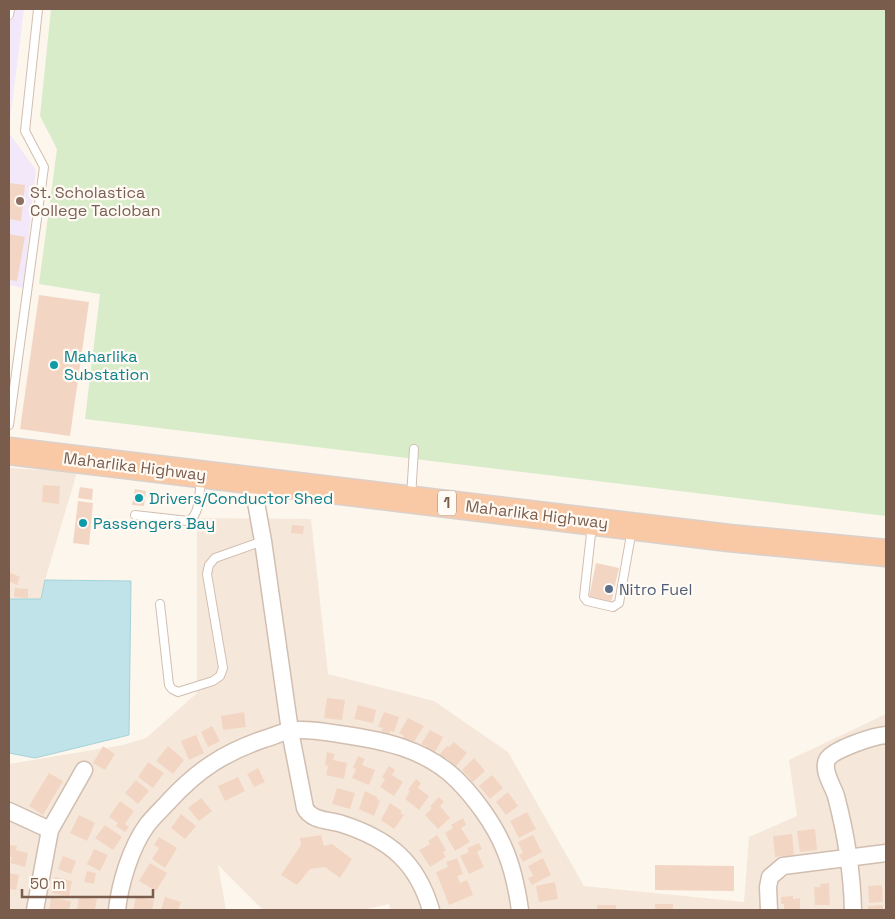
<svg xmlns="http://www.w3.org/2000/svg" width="895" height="919" viewBox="0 0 895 919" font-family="'Space Grotesk',sans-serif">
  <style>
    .residential { fill: #f5e8da }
    .education { fill: #f3e8fa }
    .green { fill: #d8ecc9 }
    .water { fill: #bfe3e8; stroke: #a5d3da }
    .building { fill: #f3d5c3 }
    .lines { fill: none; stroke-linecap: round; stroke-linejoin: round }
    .service-casing { stroke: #d1beb0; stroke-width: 10 }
    .minor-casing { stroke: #d1beb0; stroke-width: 19 }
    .trunk-casing { stroke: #dad1cd; stroke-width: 29 }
    .service { stroke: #fff; stroke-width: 8 }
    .minor { stroke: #fff; stroke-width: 16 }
    .trunk { stroke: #f9c8a4; stroke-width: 26 }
    .education-dot { fill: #8d6e63; stroke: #fffaf3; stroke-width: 2 }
    .culture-dot { fill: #0f9aa8; stroke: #fffaf3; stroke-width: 2 }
    .service-dot { fill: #5c6f8a; stroke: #fffaf3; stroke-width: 2 }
    .labels { text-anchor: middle; stroke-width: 4.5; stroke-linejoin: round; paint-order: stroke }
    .shield { fill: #fffaf3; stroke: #a28b7f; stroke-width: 1 }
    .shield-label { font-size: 15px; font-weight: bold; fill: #7a5c4d }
    .education-label { font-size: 16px; fill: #785e54; stroke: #fffaf3; text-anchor: start }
    .culture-label { font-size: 16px; fill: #0d838f; stroke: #fffaf3; text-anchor: start }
    .street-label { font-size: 16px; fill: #7a5c4d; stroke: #fffaf3 }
    .service-label { font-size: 16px; fill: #4e5e75; stroke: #fffaf3; text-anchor: start }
  </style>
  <rect width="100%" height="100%" fill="#fdf6ec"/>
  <g class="residential">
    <polygon points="9,468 77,472 45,580 41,600 9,599"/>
    <polygon points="197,518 311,519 328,674 434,701 508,752 584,886 744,902 749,837 797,816 789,760 886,714 886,910 390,910 389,904 363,910 263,910 218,865 226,910 9,910 9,764 123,745 146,738 197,693"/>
  </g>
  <g class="education">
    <polygon points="9,9 24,9 9,128"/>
    <polygon points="9,133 36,170 23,288 9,285"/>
  </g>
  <polygon class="green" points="51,9 886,9 886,516 85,419 100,294 39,284 57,149 40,116"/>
  <polygon class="water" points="45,580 131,581 129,735 35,758 9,753 9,599 41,599"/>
  <g class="building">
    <polygon points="9,183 25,185 21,221 9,219"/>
    <polygon points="9,234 25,237 17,281 9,280"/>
    <polygon points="39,295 89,302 70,436 20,429"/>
    <polygon points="43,485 60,486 59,504 42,502"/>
    <polygon points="80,487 93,489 92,500 78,498"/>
    <polygon points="135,489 146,491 144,506 132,505"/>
    <polygon points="78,501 93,503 89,545 73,543"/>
    <polygon points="292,525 304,526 303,534 291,533"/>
    <polygon points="596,563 619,568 611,603 589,598"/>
    <polygon points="9,572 20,577 17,585 9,581"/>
    <polygon points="15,588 28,589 28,598 14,597"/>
    <polygon points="327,698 345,700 342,720 324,718"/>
    <polygon points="358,705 376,710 373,723 354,719"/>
    <polygon points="244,712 246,727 223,730 221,716"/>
    <polygon points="384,712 399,717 394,732 390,731 389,734 381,731 383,728 378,727"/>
    <polygon points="408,718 424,726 414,742 410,740 409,743 402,739 404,736 399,733"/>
    <polygon points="212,726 220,741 208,747 201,732"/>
    <polygon points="430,730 443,737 435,752 432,750 430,753 423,749 426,746 421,744"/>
    <polygon points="196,735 204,753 189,760 181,741"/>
    <polygon points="454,742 467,753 456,766 446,758 443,762 437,757 447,746 449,747"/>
    <polygon points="103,746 115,754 105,770 93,763"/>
    <polygon points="168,746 184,760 173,774 156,761"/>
    <polygon points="327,752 335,754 333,760 347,763 344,779 326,775 328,766 325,765"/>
    <polygon points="358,756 365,759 362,765 375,770 369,785 352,778 356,769 353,768"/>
    <polygon points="474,758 485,771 473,782 462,770"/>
    <polygon points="148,762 164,773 153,788 138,777"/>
    <polygon points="389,766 395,770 392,775 403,782 394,796 380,787 385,779 382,777"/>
    <polygon points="258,768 265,782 254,787 247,774"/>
    <polygon points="49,773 63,781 43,815 29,806"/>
    <polygon points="492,775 503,788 490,799 479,786"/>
    <polygon points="238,777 245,791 225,801 218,786"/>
    <polygon points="416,779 421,783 418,788 429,796 419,810 405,799 410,791 408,790"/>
    <polygon points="136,780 149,791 138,804 125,793"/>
    <polygon points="337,788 355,793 350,809 332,804"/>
    <polygon points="365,791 377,797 377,799 380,801 374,816 359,809"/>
    <polygon points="508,792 518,806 506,815 496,802"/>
    <polygon points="439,797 444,802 440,806 450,818 438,829 425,815 432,808 430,806"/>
    <polygon points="201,798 212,811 199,821 188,808"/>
    <polygon points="120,801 134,811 125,824 129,827 125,832 116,826 118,823 109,817"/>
    <polygon points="390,803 402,811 400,813 404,815 394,829 381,820"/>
    <polygon points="527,812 536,829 519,838 510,821"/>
    <polygon points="181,814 196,826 185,839 171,828"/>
    <polygon points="79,815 95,823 87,841 70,833"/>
    <polygon points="463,818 466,825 461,828 470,842 455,851 445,833 453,828 451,825"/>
    <polygon points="105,825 122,837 113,850 95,838"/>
    <polygon points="815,829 817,850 800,852 797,831"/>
    <polygon points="792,834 794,855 775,857 773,836"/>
    <polygon points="321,835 324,846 332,844 352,859 340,878 325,867 310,869 297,885 281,875 301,845 300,838"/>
    <polygon points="437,835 446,850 443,852 446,857 430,867 419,850 430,844 428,841"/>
    <polygon points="533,835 542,852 523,862 519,855 523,853 518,842"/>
    <polygon points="159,837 177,848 165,868 152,859 159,848 154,845"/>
    <polygon points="479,843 482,849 477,852 484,867 469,874 460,856 469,852 467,848"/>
    <polygon points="10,845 17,846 16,850 28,853 25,867 10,863 12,857 9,857"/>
    <polygon points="94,849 108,855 100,871 87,864"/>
    <polygon points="63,856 76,861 71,874 58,869"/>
    <polygon points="457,858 463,874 457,876 460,883 467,880 473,895 449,905 436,872 448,867 446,862"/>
    <polygon points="543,858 551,875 532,885 528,878 533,876 528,866"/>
    <polygon points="150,863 167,873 156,891 139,881"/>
    <polygon points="655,865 734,866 734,891 655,890"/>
    <polygon points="87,871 96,873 94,884 84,882"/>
    <polygon points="9,873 19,875 16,890 9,889"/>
    <polygon points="55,877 72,881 69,896 52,893"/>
    <polygon points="555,882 558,899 539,902 536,886"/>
    <polygon points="829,883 830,905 815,905 814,887 821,887 820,884"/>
    <polygon points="882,885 883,902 869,903 868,886"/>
    <polygon points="793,896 793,899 800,898 800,910 784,910 784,904 781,904 781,897"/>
    <polygon points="79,897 97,899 95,910 77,910"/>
    <polygon points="136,897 154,900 152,910 133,910"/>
    <polygon points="165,897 181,902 178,910 161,910"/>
    <polygon points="51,898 71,901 69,910 49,910"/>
    <rect x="655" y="904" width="18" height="6"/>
    <rect x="597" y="905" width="19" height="5"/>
    <polygon points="883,905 883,910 868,910 868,906"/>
  </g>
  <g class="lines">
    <defs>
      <g id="service">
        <polyline points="9,15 10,9"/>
        <polyline points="9,425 44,167 25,131 38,9"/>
        <polyline points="411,497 414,449"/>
        <path d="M135,515L188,521C201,515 199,491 201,478"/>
        <polyline points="592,525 584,597 587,601 613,607 619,603 632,529"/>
        <polyline points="160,604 169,685 172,689 178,692 213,681 220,676 223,668 207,574 209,565 215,558 263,541"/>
      </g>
      <g id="minor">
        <path d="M252,480L263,541L290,731L305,808C311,821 330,820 342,824C389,839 417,862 431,910"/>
        <polyline points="9,811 50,830"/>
        <polyline points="35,910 50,830 84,770"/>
        <path d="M117,910C120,883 131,847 147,825C154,816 163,808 170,800C199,769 224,753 264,739C272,737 281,732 290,731C303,728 325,732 339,734C381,740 425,748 457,780C475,798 494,824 504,848C513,868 517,889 520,910"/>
        <polyline points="769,910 768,887 770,877 783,866 886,853"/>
        <path d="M853,910C852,872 846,834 836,796C833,786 822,771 827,760C833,749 874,736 886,735"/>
      </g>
      <polyline id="trunk" points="9,451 729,538 886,553"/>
    </defs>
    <use href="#service" class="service-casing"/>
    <use href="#minor" class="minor-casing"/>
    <use href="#trunk" class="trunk-casing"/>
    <use href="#service" class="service"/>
    <use href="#minor" class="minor"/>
    <use href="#trunk" class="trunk"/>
  </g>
  <circle class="education-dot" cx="20" cy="201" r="5"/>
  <g class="culture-dot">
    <circle cx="54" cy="365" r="5"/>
    <circle cx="139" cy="498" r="5"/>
    <circle cx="83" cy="523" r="5"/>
  </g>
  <circle class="service-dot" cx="609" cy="589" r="5"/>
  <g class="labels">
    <rect class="shield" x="438" y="490.5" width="18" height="25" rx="4"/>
    <g class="shield-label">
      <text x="447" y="508">1</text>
    </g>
    <g class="education-label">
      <text x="30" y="198">St. Scholastica<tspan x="30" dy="18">College Tacloban</tspan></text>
    </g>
    <g class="culture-label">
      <text x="64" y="362">Maharlika<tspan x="64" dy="18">Substation</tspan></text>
      <text x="149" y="504">Drivers/Conductor Shed</text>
      <text x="93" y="529">Passengers Bay</text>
    </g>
    <g class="street-label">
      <text transform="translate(135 466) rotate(7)" y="6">Maharlika Highway</text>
      <text transform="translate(537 514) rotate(7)" y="6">Maharlika Highway</text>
    </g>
    <g class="service-label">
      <text x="619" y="595">Nitro Fuel</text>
    </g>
  </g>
  <rect width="895" height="919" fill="none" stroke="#7a5c4d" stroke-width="20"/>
  <path d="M22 889v8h131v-8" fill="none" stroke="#7a5c4d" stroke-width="2.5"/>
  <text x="30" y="889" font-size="15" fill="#7a5c4d" stroke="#fffaf3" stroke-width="4" paint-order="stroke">50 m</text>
</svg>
